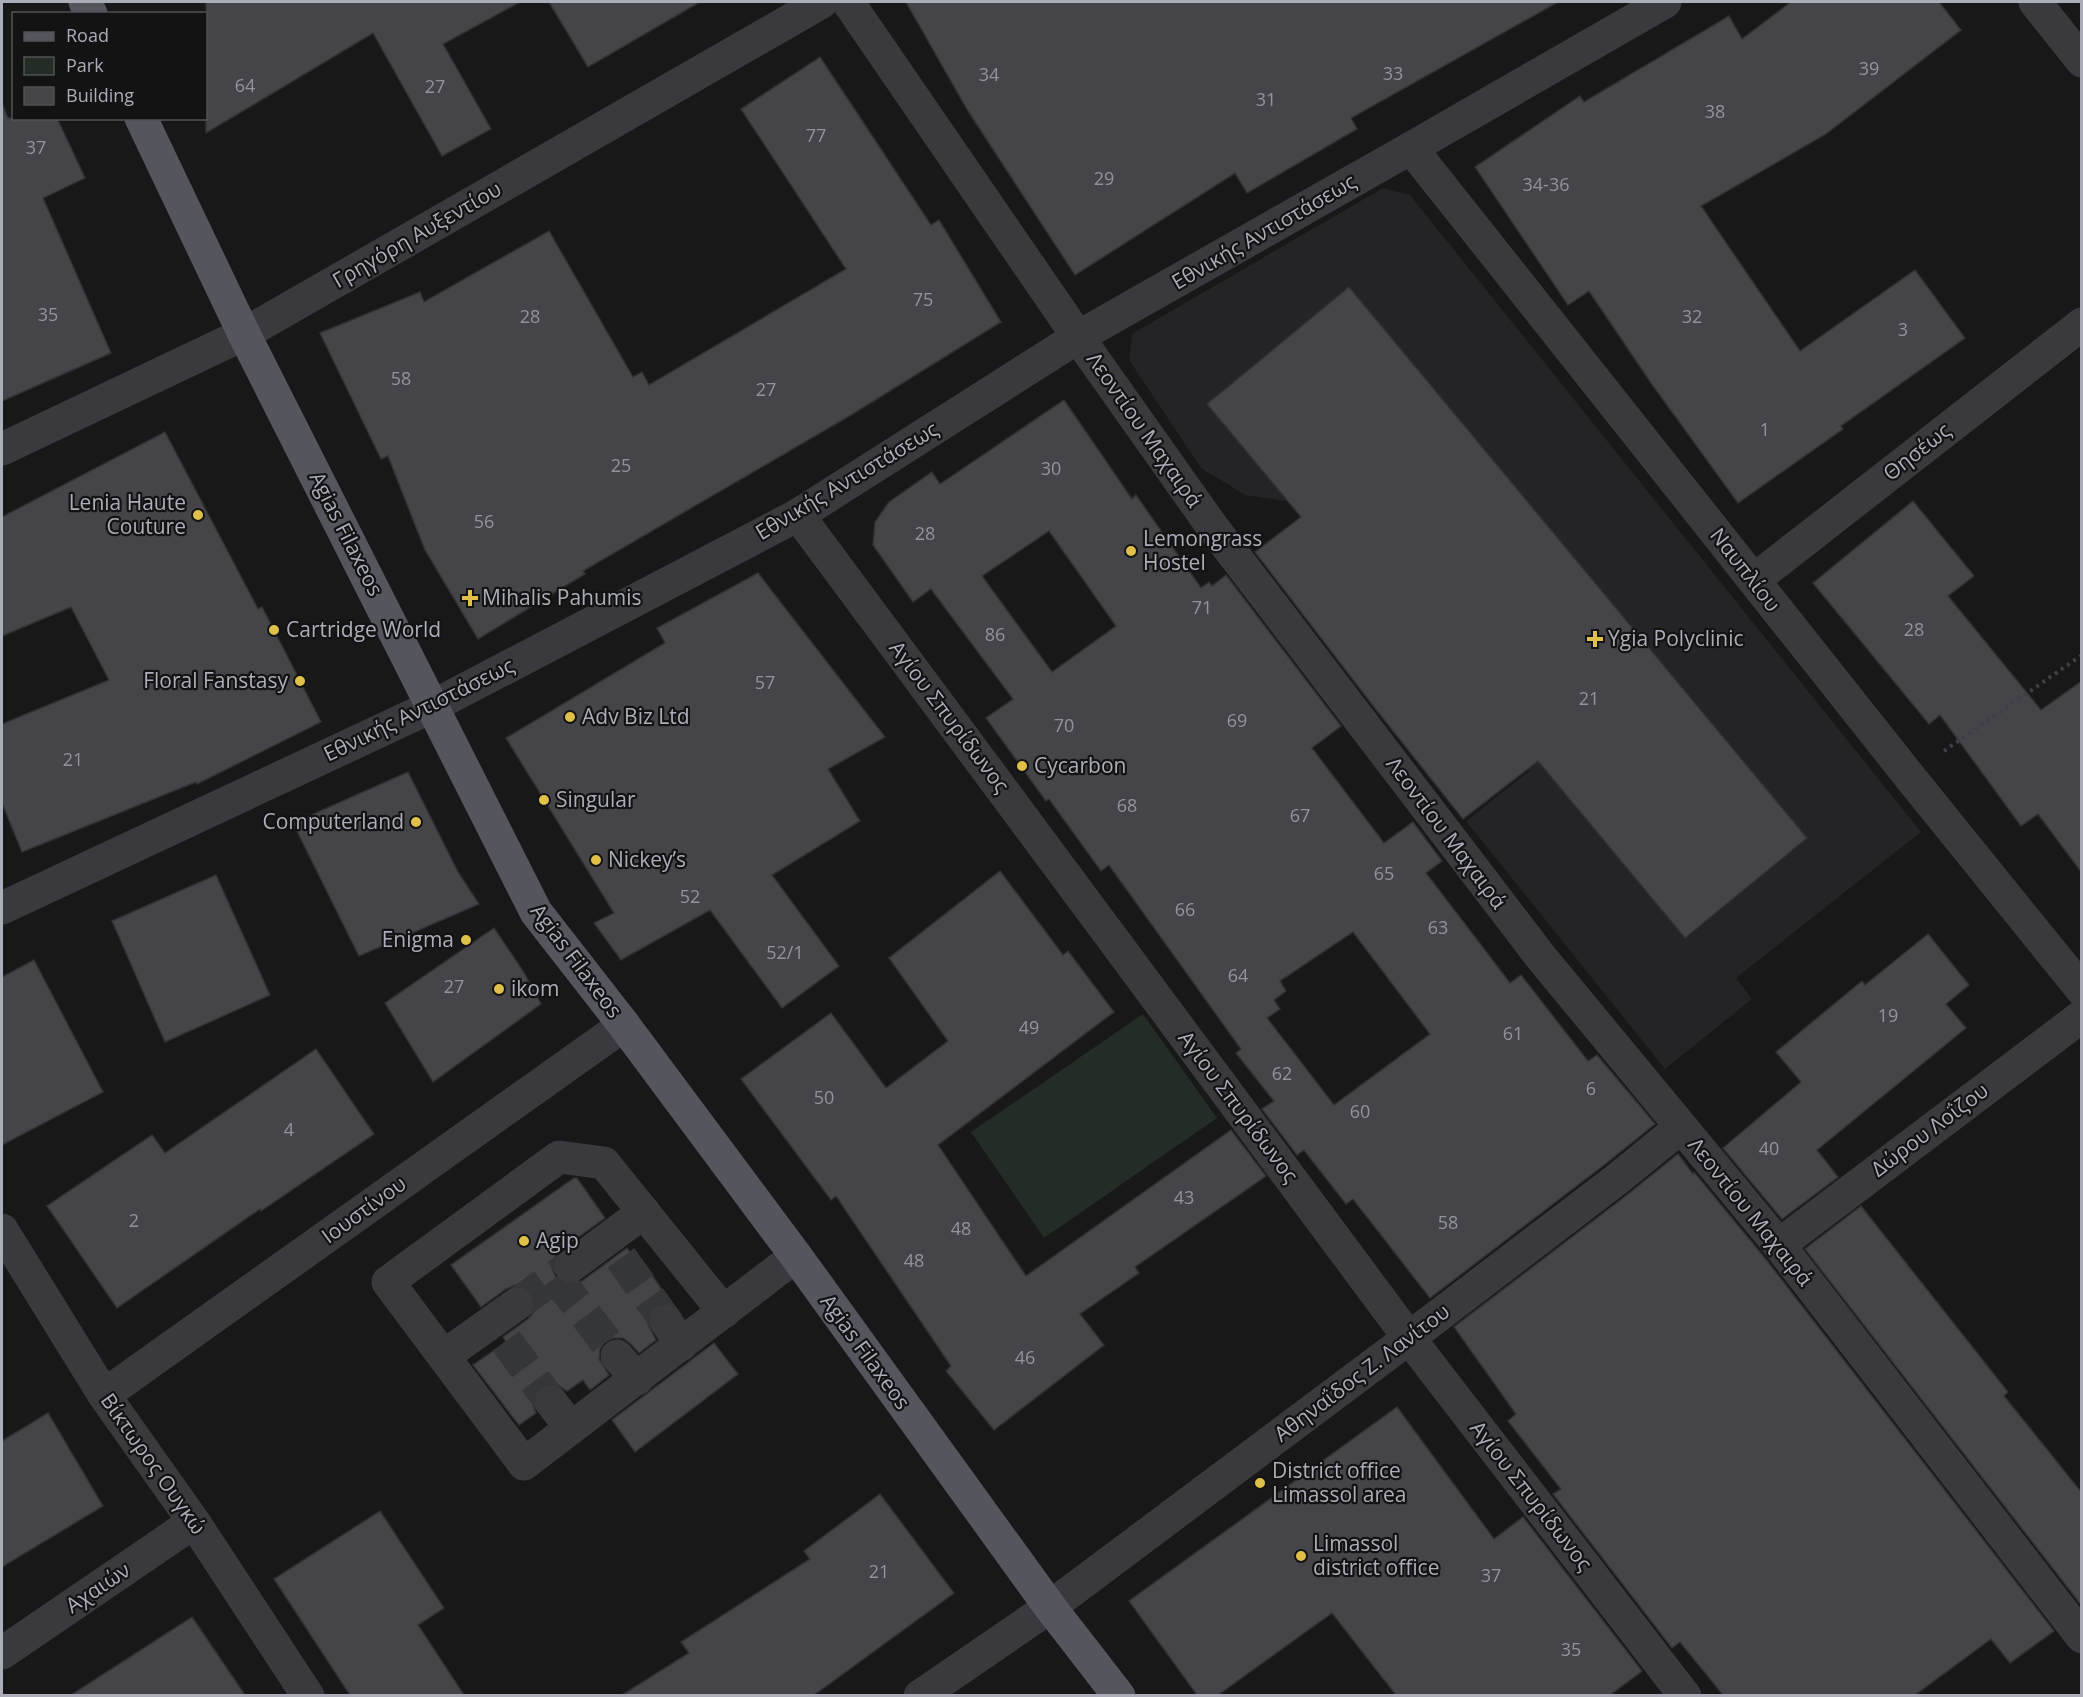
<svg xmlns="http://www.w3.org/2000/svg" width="2083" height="1697" viewBox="0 0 2083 1697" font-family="'Open Sans',sans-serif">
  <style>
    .built { fill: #242426 }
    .green { fill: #242c26 }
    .building { fill: #454549; stroke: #323235; stroke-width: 1.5; fill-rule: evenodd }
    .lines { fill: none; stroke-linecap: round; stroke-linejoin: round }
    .minor-tunnel { stroke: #353639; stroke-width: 33; stroke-dasharray: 33 16; stroke-linecap: butt }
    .path { stroke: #3f4045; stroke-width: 4; stroke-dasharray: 3 4.5; stroke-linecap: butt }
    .minor { stroke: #39393e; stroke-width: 33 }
    .major { stroke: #55565d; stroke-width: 33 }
    .poi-dot { fill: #dfc14a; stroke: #131314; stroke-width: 2 }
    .labels { text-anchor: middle; stroke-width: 4.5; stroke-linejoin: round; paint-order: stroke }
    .number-label { font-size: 18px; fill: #92949c }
    .street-label { font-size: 21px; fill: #abaeb8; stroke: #131314 }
    .poi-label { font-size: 21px; fill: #abaeb8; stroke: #131314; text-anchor: start }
  </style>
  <rect width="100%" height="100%" fill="#181819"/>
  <polygon class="built" points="1383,188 1410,195 1921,832 1736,978 1752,999 1665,1069 1466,821 1529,771 1317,508 1307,504 1245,495 1201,468 1129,360 1132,334"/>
  <polygon class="green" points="1143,1014 1217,1118 1044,1238 971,1132"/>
  <g class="building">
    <polygon points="206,2 520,2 443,44 491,129 442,156 373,33 206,133"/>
    <polygon points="549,2 700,2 588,67"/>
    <polygon points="906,2 1558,2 1351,118 1357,129 1247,193 1235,173 1075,275 968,111"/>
    <polygon points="1791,2 1939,2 1961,30 1826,134 1701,206 1800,351 1915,270 1965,338 1841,426 1843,429 1738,503 1651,383 1589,291 1568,305 1475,167 1580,96 1584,102 1729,16 1742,39"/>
    <polygon points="820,57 931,225 939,220 1001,322 851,415 583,571 585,574 478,639 425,550 388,456 381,459 320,333 420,292 424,302 549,231 633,377 642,372 649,385 846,269 741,109"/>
    <polygon points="2,103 8,118 57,118 85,178 43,198 111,353 2,401"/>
    <polygon points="1349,287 1807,838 1685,938 1538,761 1463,819 1371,703 1255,552 1301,517 1207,404"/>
    <path d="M1064,400L1132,499L1136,495L1201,588L1209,582L1212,586L1226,575L1341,726L1312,748L1384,843L1413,822L1442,861L1426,873L1510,983L1521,975L1588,1061L1597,1055L1655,1124L1604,1165L1430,1298L1353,1199L1346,1204L1304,1150L1297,1155L1262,1109L1274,1101L1236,1053L1241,1049L1109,865L1101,871L1049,799L1046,801L986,718L1013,699L931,589L913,602L873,545L875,522L889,502L932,472L940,484ZM1049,531L1116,626L1052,672L982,576ZM1353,932L1430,1034L1334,1105L1267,1018L1280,1009L1274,1000L1286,991L1280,981Z"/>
    <polygon points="165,432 258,609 262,607 321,722 197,784 196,782 22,852 2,803 2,724 109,680 71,607 2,636 2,517"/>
    <polygon points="1913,501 1974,576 1948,596 2041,710 2082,681 2082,873 2038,814 2021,826 1940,715 1929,724 1813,583"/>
    <polygon points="758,573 885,737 828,769 860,821 772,875 839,966 782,1008 710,910 621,960 594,923 614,913 506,738 665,643 657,628"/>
    <polygon points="408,772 458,872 479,904 359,956 293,823"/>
    <polygon points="1000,871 1063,955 1068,951 1114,1012 938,1145 1026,1276 1231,1130 1266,1176 1135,1267 1139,1273 1080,1314 1104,1345 994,1430 946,1371 951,1366 836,1196 831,1200 741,1079 831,1013 886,1088 948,1041 889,958"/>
    <polygon points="216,875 270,995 165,1042 112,921"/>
    <polygon points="494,928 523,971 541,1004 433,1082 385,1003"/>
    <polygon points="1928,934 1969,985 1946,1004 1966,1028 1817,1150 1838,1177 1782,1219 1723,1148 1801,1082 1776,1052 1862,981 1865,985"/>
    <polygon points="34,960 103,1092 2,1145 2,977"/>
    <polygon points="316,1049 374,1134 261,1211 260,1209 117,1308 47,1206 152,1135 165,1153"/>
    <polygon points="1678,1154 1693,1174 1694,1172 1764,1257 2054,1631 2010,1663 1991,1639 1915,1695 1723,1695 1680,1642 1672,1648 1553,1494 1561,1489 1508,1421 1516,1414 1454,1327 1627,1195"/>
    <polygon points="574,1178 577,1178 605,1218 559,1251 554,1259 552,1268 556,1278 564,1283 574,1284 582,1281 627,1248 630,1252 634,1249 672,1304 665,1302 657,1305 649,1313 647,1322 656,1340 639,1353 631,1344 623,1338 613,1338 605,1342 600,1349 599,1359 609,1375 590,1390 583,1380 567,1391 558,1385 548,1384 540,1387 534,1395 533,1405 536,1413 519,1425 473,1365 506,1342 503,1337 528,1319 534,1312 536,1303 533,1294 525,1287 515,1285 506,1289 481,1307 451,1265"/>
    <polygon points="1861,1206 2008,1392 2004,1396 2082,1493 2082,1606 1805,1249"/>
    <polygon points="714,1343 738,1374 635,1452 612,1420"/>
    <polygon points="1397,1407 1494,1539 1523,1517 1642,1671 1610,1695 1396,1695 1332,1613 1218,1695 1197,1695 1129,1601"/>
    <polygon points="48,1413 103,1506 2,1567 2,1441"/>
    <polygon points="880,1494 954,1593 814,1695 622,1695 689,1653 681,1642 810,1559 804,1551"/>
    <polygon points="380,1511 444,1608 418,1625 464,1695 350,1695 274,1579"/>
    <polygon points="192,1617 245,1695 71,1695"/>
  </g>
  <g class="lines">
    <g class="minor-tunnel">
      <polyline points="621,1258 666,1321"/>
      <polyline points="556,1277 617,1356"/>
      <polyline points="517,1304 571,1266"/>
      <polyline points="506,1341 551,1402"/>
    </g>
    <polyline class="path" points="1944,751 2082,655"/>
    <g class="minor">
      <polyline points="848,2 1078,337 1211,525 1540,956 1779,1245 2082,1637"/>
      <polyline points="2035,2 2082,61"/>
      <polyline points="1411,148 1909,776 2082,990"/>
      <polyline points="2,449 244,334 822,2"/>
      <polyline points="798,515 1409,1338 1685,1696"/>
      <polyline points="1754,580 2082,324"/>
      <polyline points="2,908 433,706 798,515 1078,337 1411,148 1665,2"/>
      <polyline points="2,1230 104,1395 194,1522 308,1696"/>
      <polyline points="1779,1245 2082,1016"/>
      <polyline points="571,1266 644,1212"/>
      <polyline points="724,1312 604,1163 559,1157 388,1282 524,1464 796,1256"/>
      <polyline points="666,1321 681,1345"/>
      <polyline points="444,1356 517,1304"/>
      <polyline points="617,1356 637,1379"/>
      <polyline points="104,1395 624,1025"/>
      <polyline points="551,1402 571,1428"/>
      <polyline points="2,1653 194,1522"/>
      <polyline points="920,1696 1050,1607 1409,1338 1616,1180 1681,1127"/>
    </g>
    <g class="major">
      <polyline points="85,2 91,14"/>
      <polyline points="141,118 244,334 536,912 624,1025 796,1256 1050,1607 1119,1696"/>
    </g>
  </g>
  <g class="poi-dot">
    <circle cx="198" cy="515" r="6"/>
    <circle cx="1131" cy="551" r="6"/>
    <path d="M467 589h6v6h6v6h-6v6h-6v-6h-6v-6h6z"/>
    <circle cx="274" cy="630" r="6"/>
    <path d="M1592 630h6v6h6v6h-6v6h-6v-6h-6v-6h6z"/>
    <circle cx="300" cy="681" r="6"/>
    <circle cx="570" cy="717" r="6"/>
    <circle cx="1022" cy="766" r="6"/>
    <circle cx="544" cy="800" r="6"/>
    <circle cx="416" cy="822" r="6"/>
    <circle cx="596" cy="860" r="6"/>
    <circle cx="466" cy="940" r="6"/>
    <circle cx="499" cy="989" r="6"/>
    <circle cx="524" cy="1241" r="6"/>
    <circle cx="1260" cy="1483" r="6"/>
    <circle cx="1301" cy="1556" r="6"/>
  </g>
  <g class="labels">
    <g class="number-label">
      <text x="1869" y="75">39</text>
      <text x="1393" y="80">33</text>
      <text x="989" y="81">34</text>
      <text x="245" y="92">64</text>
      <text x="435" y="93">27</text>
      <text x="1266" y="106">31</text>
      <text x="1715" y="118">38</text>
      <text x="816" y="142">77</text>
      <text x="36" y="154">37</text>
      <text x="1104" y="185">29</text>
      <text x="1546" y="191">34-36</text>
      <text x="923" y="306">75</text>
      <text x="48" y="321">35</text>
      <text x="530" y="323">28</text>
      <text x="1692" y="323">32</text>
      <text x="1903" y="336">3</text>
      <text x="401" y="385">58</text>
      <text x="766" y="396">27</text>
      <text x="1765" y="436">1</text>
      <text x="621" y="472">25</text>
      <text x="1051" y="475">30</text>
      <text x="484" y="528">56</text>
      <text x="925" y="540">28</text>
      <text x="1202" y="614">71</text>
      <text x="1914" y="636">28</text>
      <text x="995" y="641">86</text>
      <text x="765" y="689">57</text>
      <text x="1589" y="705">21</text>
      <text x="1237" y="727">69</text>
      <text x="1064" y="732">70</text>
      <text x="73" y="766">21</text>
      <text x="1127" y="812">68</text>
      <text x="1300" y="822">67</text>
      <text x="1384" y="880">65</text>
      <text x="690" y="903">52</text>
      <text x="1185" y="916">66</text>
      <text x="1438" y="934">63</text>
      <text x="785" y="959">52/1</text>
      <text x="1238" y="982">64</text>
      <text x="454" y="993">27</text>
      <text x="1888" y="1022">19</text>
      <text x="1029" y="1034">49</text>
      <text x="1513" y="1040">61</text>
      <text x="1282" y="1080">62</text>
      <text x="1591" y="1095">6</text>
      <text x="824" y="1104">50</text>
      <text x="1360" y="1118">60</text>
      <text x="289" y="1136">4</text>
      <text x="1769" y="1155">40</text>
      <text x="1184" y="1204">43</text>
      <text x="134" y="1227">2</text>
      <text x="1448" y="1229">58</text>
      <text x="961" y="1235">48</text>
      <text x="914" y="1267">48</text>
      <text x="1025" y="1364">46</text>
      <text x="879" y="1578">21</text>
      <text x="1491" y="1582">37</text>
      <text x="1571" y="1656">35</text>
    </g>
    <g class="street-label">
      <text transform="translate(1264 232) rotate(-30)" y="7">Εθνικής Αντιστάσεως</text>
      <text transform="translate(417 235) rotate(-30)" y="7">Γρηγόρη Αυξεντίου</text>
      <text transform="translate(1144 430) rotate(55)" y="7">Λεοντίου Μαχαιρά</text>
      <text transform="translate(1917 452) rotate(-38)" y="7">Θησέως</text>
      <text transform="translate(847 481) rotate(-31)" y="7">Εθνικής Αντιστάσεως</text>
      <text transform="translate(346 534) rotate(63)" y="7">Agias Filaxeos</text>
      <text transform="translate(1745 570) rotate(52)" y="7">Ναυπλίου</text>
      <text transform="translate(419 710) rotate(-26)" y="7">Εθνικής Αντιστάσεως</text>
      <text transform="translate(949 717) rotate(53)" y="7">Αγίου Σπυρίδωνος</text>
      <text transform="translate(1446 833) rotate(53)" y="7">Λεοντίου Μαχαιρά</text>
      <text transform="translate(576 961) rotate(53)" y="7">Agias Filaxeos</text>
      <text transform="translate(1238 1107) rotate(53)" y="7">Αγίου Σπυρίδωνος</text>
      <text transform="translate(1930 1130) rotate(-37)" y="7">Δώρου Λοΐζου</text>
      <text transform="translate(364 1210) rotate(-36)" y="7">Ιουστίνου</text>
      <text transform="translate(1750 1212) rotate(51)" y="7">Λεοντίου Μαχαιρά</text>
      <text transform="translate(865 1352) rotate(54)" y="7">Agias Filaxeos</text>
      <text transform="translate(1362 1373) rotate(-37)" y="7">Αθηναΐδος Ζ. Λανίτου</text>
      <text transform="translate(153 1464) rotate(55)" y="7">Βίκτωρος Ουγκώ</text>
      <text transform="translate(1531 1496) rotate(52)" y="7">Αγίου Σπυρίδωνος</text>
      <text transform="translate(98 1588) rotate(-34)" y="7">Αχαιών</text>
    </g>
    <g class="poi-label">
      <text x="186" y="510" text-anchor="end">Lenia Haute<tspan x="186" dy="24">Couture</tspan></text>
      <text x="1143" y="546">Lemongrass<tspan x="1143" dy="24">Hostel</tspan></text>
      <text x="482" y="605">Mihalis Pahumis</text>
      <text x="286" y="637">Cartridge World</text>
      <text x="1608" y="646">Ygia Polyclinic</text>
      <text x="288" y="688" text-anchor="end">Floral Fanstasy</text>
      <text x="582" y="724">Adv Biz Ltd</text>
      <text x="1034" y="773">Cycarbon</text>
      <text x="556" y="807">Singular</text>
      <text x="404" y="829" text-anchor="end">Computerland</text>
      <text x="608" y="867">Nickey’s</text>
      <text x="454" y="947" text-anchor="end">Enigma</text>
      <text x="511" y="996">ikom</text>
      <text x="536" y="1248">Agip</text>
      <text x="1272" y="1478">District office<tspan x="1272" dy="24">Limassol area</tspan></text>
      <text x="1313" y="1551">Limassol<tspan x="1313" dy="24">district office</tspan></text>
    </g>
  </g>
  <rect width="2083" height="1697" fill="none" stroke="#abaeb8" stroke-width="6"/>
  <rect x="12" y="12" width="195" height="108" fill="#131314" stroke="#505156" stroke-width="1.5"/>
  <rect x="24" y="32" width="30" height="9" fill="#55565d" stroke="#505156" stroke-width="1.5"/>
  <text x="66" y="42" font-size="18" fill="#abaeb8">Road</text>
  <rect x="24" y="57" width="30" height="18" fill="#242c26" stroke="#505156" stroke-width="1.5"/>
  <text x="66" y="72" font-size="18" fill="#abaeb8">Park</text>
  <rect x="24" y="87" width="30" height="18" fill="#454549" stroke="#505156" stroke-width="1.5"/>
  <text x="66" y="102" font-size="18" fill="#abaeb8">Building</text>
</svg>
